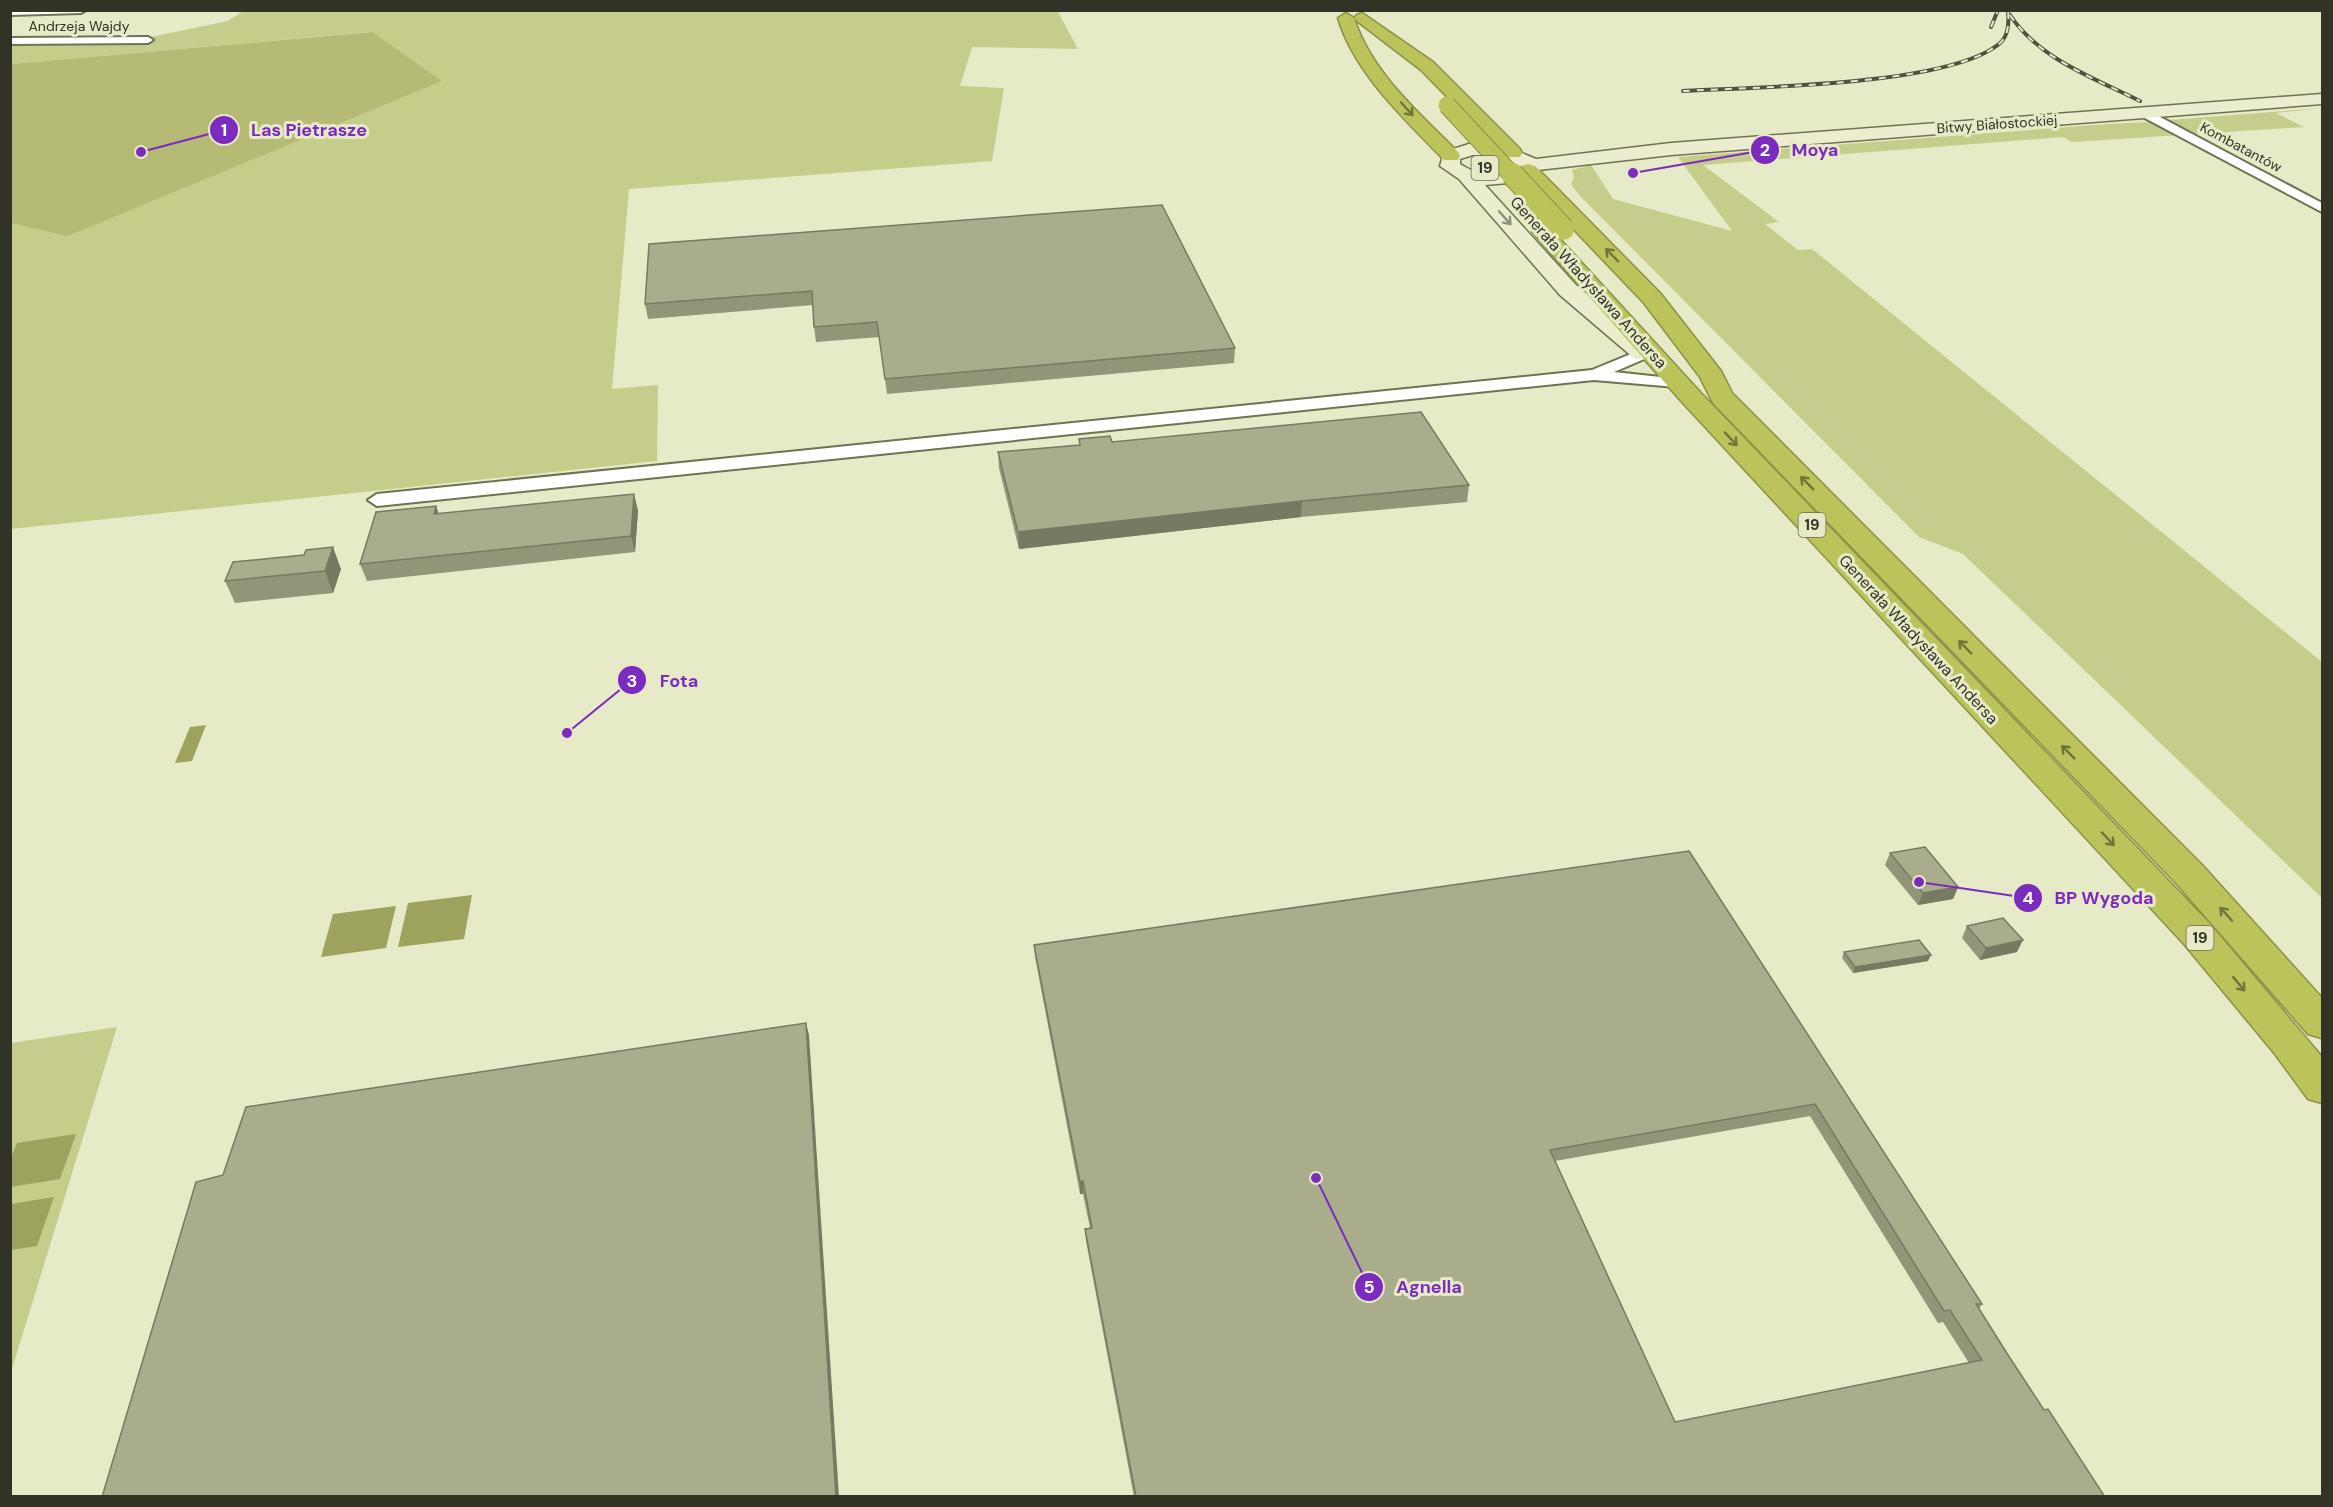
<svg xmlns="http://www.w3.org/2000/svg" width="2333" height="1507" viewBox="0 0 2333 1507" font-family="'DM Sans',sans-serif">
  <style>
    .green { fill: #c6cc8a }
    .forest { fill: #b5bb75 }
    .water { fill: #9da25d }
    .lines { fill: none; stroke-linecap: round; stroke-linejoin: round }
    .street-casing { stroke: #707353; stroke-width: 4 }
    .secondary-casing { stroke: #707353; stroke-width: 3 }
    .highway-casing { stroke: #8b9148; stroke-width: 3 }
    .street { fill: #fff; fill-rule: evenodd }
    .secondary { fill: #ebedce; fill-rule: evenodd }
    .highway { fill: #bcc35b; fill-rule: evenodd }
    .rail-casing { stroke: #4f5240; stroke-width: 4 }
    .rail { stroke: #e6eac6; stroke-width: 2; stroke-dasharray: 7; stroke-linecap: butt }
    .highway-bridge-far1-casing { stroke: #8b9148; stroke-width: 19; stroke-linecap: butt }
    .highway-bridge-casing { stroke: #8b9148; stroke-width: 24; stroke-linecap: butt }
    .highway-bridge-far1 { stroke: #bcc35b; stroke-width: 17 }
    .highway-bridge { stroke: #bcc35b; stroke-width: 22 }
    .wall { fill: #929578; fill-rule: evenodd }
    .shaded-wall { fill: #777962 }
    .building { fill: #aaad8c; stroke: #777962; stroke-width: 1.5; fill-rule: evenodd }
    .oneway { stroke: #70743d }
    .oneway2 { stroke: #8e907a }
    .labels { text-anchor: middle; stroke-width: 6; stroke-linejoin: round; paint-order: stroke }
    .far-street-label { font-size: 14px; fill: #313325; stroke: #e6eac6 }
    .shield { fill: #e6eac6; stroke: #676a55; stroke-width: 1.5 }
    .shield-label { font-size: 15px; font-weight: bold; fill: #313325 }
    .street-label { font-size: 16px; fill: #313325; stroke: #e6eac6 }
    .leader { fill: none; stroke: #7b2cbf; stroke-width: 2 }
    .callout-dot { fill: #7b2cbf; stroke: #e6eac6; stroke-width: 2 }
    .mark-label { font-size: 18px; text-anchor: middle; font-weight: bold; fill: #fff }
    .callout-label { font-size: 18px; text-anchor: middle; font-weight: bold; fill: #7b2cbf; stroke: #e6eac6; stroke-width: 6; stroke-linejoin: round; paint-order: stroke }
  </style>
  <rect width="100%" height="100%" fill="#e6eac6"/>
  <g class="green">
    <polygon points="245,10 1057,10 1078,49 972,47 960,86 1004,88 992,161 629,189 612,389 658,385 657,461 11,529 11,223 442,81 369,32 11,64 11,43 127,42 228,21"/>
    <polygon points="2322,108 2276,113 2304,127 2072,142 2063,137 1703,165 1779,222 1765,224 1798,250 1812,249 2322,662 2322,898 1963,554 1919,537 1580,196 1571,184 1574,177 1572,170 1591,165 1613,199 1732,231 1678,157 2108,124 2150,122 2158,126 2175,124 2170,120"/>
    <polygon points="117,1027 11,1372 11,1043"/>
  </g>
  <polygon class="forest" points="372,32 442,81 68,236 11,223 11,64"/>
  <g class="water">
    <polygon points="206,725 192,761 175,763 190,727"/>
    <polygon points="472,895 464,939 398,947 408,903"/>
    <polygon points="396,906 386,948 321,957 333,914"/>
    <polygon points="76,1134 60,1179 11,1187 11,1158 17,1143"/>
    <polygon points="54,1197 37,1246 11,1250 11,1204"/>
  </g>
  <g class="lines">
    <defs>
      <g id="street">
        <polygon points="10,10 86,10 81,13 10,15"/>
        <polygon points="10,38 148,37 153,40 148,43 10,44"/>
        <polygon points="2145,109 2322,203 2322,212 2141,116 2139,113"/>
        <polygon points="1643,349 1649,351 1651,354 1649,357 1614,372 1670,378 1678,383 1676,387 1594,380 377,506 368,500 377,494 1592,370"/>
      </g>
      <path id="secondary" d="M2322,94V104L1671,155L1538,170L1520,182L1485,185L1576,285L1651,349L1655,354L1651,359H1635L1560,295L1459,179L1440,166L1444,152L1472,143L1503,145L1536,159L1671,143ZM1473,155L1500,156L1520,167C1504,180 1476,175 1460,164V159Z"/>
      <g id="highway">
        <path d="M1346,13L1354,18C1371,72 1419,113 1458,152L1460,156L1458,160H1444C1405,119 1355,74 1338,18Z"/>
        <polygon points="1362,13 1433,62 1520,149 1522,153 1520,157 1506,157 1421,70 1357,21 1354,18 1357,15"/>
        <polygon points="1528,164 1535,166 1660,293 1721,371 1732,393 2203,866 2322,998 2322,1038 2308,1034 2177,884 1713,403 1700,377 1644,303 1521,174 1518,170 1521,166"/>
        <polygon points="1542,225 1549,227 1700,392 2210,924 2322,1057 2322,1103 2308,1099 2275,1054 2184,944 1682,402 1535,235 1532,231 1535,227"/>
      </g>
    </defs>
    <use href="#street" class="street-casing"/>
    <use href="#secondary" class="secondary-casing"/>
    <use href="#highway" class="highway-casing"/>
    <use href="#street" class="street"/>
    <use href="#secondary" class="secondary"/>
    <use href="#highway" class="highway"/>
    <defs>
      <g id="rail">
        <path d="M2010,15C2039,59 2094,78 2140,101"/>
        <polyline points="1991,27 1998,10"/>
        <path d="M1683,91C1754,87 1947,86 1999,44C2009,36 2009,22 2008,10"/>
      </g>
    </defs>
    <use href="#rail" class="rail-casing"/>
    <use href="#rail" class="rail"/>
    <defs>
      <polyline id="highway-bridge-far1" points="1447,105 1513,176"/>
      <polyline id="highway-bridge" points="1512,174 1563,229"/>
    </defs>
    <use href="#highway-bridge-far1" class="highway-bridge-far1-casing"/>
    <use href="#highway-bridge" class="highway-bridge-casing"/>
    <use href="#highway-bridge-far1" class="highway-bridge-far1"/>
    <use href="#highway-bridge" class="highway-bridge"/>
  </g>
  <g class="wall">
    <polygon points="649,244 1235,348 1234,363 887,394 879,337 816,342 814,327 813,305 648,319 645,304"/>
    <polygon points="1079,439 1112,442 1469,485 1467,502 1301,517 1019,549 999,468 998,452 1079,445"/>
    <polygon points="436,506 439,514 638,510 635,552 367,581 360,564"/>
    <polygon points="341,569 333,593 235,603 225,581"/>
    <path d="M1689,851L1982,1304L1979,1309L2044,1410L2105,1497H1134L1086,1241L1085,1229L1090,1228L1083,1194H1080L1035,957L1034,945ZM1810,1116L1938,1323L1943,1322L1969,1363L1675,1422L1555,1161Z"/>
    <polygon points="1890,853 1958,887 1953,899 1918,905 1885,865"/>
    <polygon points="1967,926 2017,952 1980,960 1962,938"/>
    <polygon points="1844,952 1928,961 1853,973 1842,958"/>
  </g>
  <g class="shaded-wall">
    <polygon points="634,494 638,510 635,552 631,536"/>
    <polygon points="1302,501 1301,517 1019,549 1018,532"/>
    <polygon points="436,506 441,522 434,514"/>
    <polygon points="333,547 341,569 333,593 325,571"/>
    <polygon points="1958,887 1953,899 1918,905 1923,893"/>
    <polygon points="2023,940 2017,952 1980,960 1986,948"/>
    <polygon points="1931,955 1928,961 1853,973 1855,967"/>
    <polygon points="806,1023 809,1035 839,1497 836,1497"/>
    <polygon points="1083,1181 1083,1194 1080,1194 1080,1182"/>
  </g>
  <g class="building">
    <polygon points="1162,205 1235,348 885,379 877,322 814,327 812,291 645,304 649,244"/>
    <polygon points="1421,412 1469,485 1302,501 1018,532 998,452 1080,445 1079,439 1110,436 1112,442"/>
    <polygon points="634,494 631,536 360,564 376,512 436,506 434,514"/>
    <polygon points="333,547 325,571 225,581 233,562 304,555 306,550"/>
    <polygon points="1925,847 1958,887 1923,893 1890,853"/>
    <path d="M1689,851L1982,1304H1976L2008,1355L2044,1410L2048,1409L2105,1497H1136L1085,1229L1092,1228L1083,1181L1080,1182L1034,945ZM1815,1104L1944,1311L1950,1310L1982,1360L1675,1422L1550,1150Z"/>
    <polygon points="2003,918 2023,940 1986,948 1967,926"/>
    <polygon points="1919,940 1931,955 1855,967 1844,952"/>
    <polygon points="806,1023 836,1497 102,1497 196,1182 223,1175 246,1107"/>
  </g>
  <defs><path id="oneway-shaft" d="M-6 0H5M1.5-3L5.5 0L1.5 3" fill="none" stroke-width="1.6" stroke-linecap="round" stroke-linejoin="round" transform="scale(1.5)"/></defs>
  <g class="oneway">
    <use href="#oneway-shaft" transform="translate(1407 109) rotate(48)"/>
    <use href="#oneway-shaft" transform="translate(1612 255) rotate(-134)"/>
    <use href="#oneway-shaft" transform="translate(1731 439) rotate(47)"/>
    <use href="#oneway-shaft" transform="translate(1807 483) rotate(-135)"/>
    <use href="#oneway-shaft" transform="translate(1965 647) rotate(-134)"/>
    <use href="#oneway-shaft" transform="translate(2068 752) rotate(-135)"/>
    <use href="#oneway-shaft" transform="translate(2108 839) rotate(47)"/>
    <use href="#oneway-shaft" transform="translate(2226 914) rotate(-132)"/>
    <use href="#oneway-shaft" transform="translate(2239 984) rotate(50)"/>
  </g>
  <use class="oneway2" href="#oneway-shaft" transform="translate(1505 218) rotate(48)"/>
  <g class="labels">
    <g class="far-street-label">
      <text x="79" y="31">Andrzeja Wajdy</text>
      <text transform="translate(1997 124) rotate(-4)" y="5">Bitwy Białostockiej</text>
      <text transform="translate(2241 147) rotate(28)" y="5">Kombatantów</text>
    </g>
    <g class="shield">
      <rect x="1471.5" y="156" width="27" height="24" rx="4.5"/>
      <rect x="1798.5" y="513" width="27" height="24" rx="4.5"/>
      <rect x="2186.5" y="926" width="27" height="24" rx="4.5"/>
    </g>
    <g class="shield-label">
      <text x="1485" y="173">19</text>
      <text x="1812" y="530">19</text>
      <text x="2200" y="943">19</text>
    </g>
    <g class="street-label">
      <text transform="translate(1589 282) rotate(48)" y="6">Generała Władysława Andersa</text>
      <text transform="translate(1919 639) rotate(47)" y="6">Generała Władysława Andersa</text>
    </g>
  </g>
  <path class="leader" d="M141 152L224 130M1633 173L1765 150M567 733L632 680M1919 882L2028 898M1316 1178L1369 1287"/>
  <g class="callout-dot">
    <circle cx="141" cy="152" r="6"/>
    <circle cx="1633" cy="173" r="6"/>
    <circle cx="567" cy="733" r="6"/>
    <circle cx="1919" cy="882" r="6"/>
    <circle cx="1316" cy="1178" r="6"/>
    <circle cx="224" cy="130" r="15"/>
    <circle cx="1765" cy="150" r="15"/>
    <circle cx="632" cy="680" r="15"/>
    <circle cx="2028" cy="898" r="15"/>
    <circle cx="1369" cy="1287" r="15"/>
  </g>
  <g class="mark-label">
    <text x="224" y="136">1</text>
    <text x="1765" y="156">2</text>
    <text x="632" y="687">3</text>
    <text x="2028" y="904">4</text>
    <text x="1369" y="1293">5</text>
  </g>
  <g class="callout-label">
    <text x="309" y="136">Las Pietrasze</text>
    <text x="1815" y="156">Moya</text>
    <text x="679" y="687">Fota</text>
    <text x="2104" y="904">BP Wygoda</text>
    <text x="1429" y="1293">Agnella</text>
  </g>
  <rect width="2333" height="1507" fill="none" stroke="#313325" stroke-width="24"/>
</svg>
